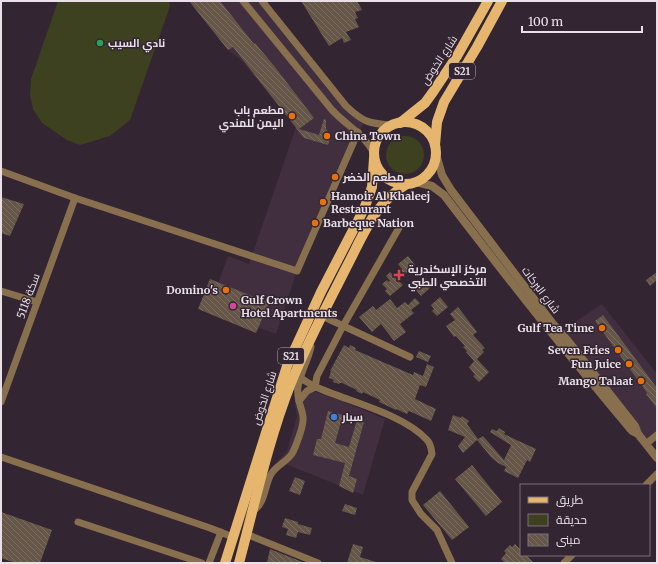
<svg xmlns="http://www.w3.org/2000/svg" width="658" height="564" viewBox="0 0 658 564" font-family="Merriweather,Cairo,serif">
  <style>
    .built { fill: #412f3f }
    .green { fill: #3d4120 }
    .building { fill: url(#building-back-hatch) }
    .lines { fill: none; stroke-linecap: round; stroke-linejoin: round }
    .minor { stroke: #88704f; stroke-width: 7 }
    .tertiary { stroke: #88704f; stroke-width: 8 }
    .primary { stroke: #e6b66e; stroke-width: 10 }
    .leisure-dot { fill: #2e9e5b; stroke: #332532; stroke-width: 1.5 }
    .food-dot { fill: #e8710a; stroke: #332532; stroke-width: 1.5 }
    .health-dot { fill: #e0444e; stroke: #332532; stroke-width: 1.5 }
    .hotel-dot { fill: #d1479c; stroke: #332532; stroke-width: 1.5 }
    .shop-dot { fill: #3f7fe0; stroke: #332532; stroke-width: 1.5 }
    .labels { text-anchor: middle; stroke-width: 3; stroke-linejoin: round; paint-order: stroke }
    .shield { fill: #332532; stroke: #b2a8b1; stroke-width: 1 }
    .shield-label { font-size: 10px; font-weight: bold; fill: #e9e0e8 }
    .poi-label { font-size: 11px; font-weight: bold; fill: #e9e0e8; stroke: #332532; text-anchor: start }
    .street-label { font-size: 11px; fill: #e9e0e8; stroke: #332532 }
  </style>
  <defs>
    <pattern id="building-back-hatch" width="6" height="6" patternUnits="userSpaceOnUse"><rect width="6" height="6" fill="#655648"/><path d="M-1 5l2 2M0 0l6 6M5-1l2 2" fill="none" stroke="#7b6e62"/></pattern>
  </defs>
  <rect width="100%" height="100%" fill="#332532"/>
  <g class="built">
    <polygon points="189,1 262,1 346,106 366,121 358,132 297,271 276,334 209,309 228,256 249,264 296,127 241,60 228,50"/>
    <polygon points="602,304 657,374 657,435 646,444 557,334"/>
    <polygon points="296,389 316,392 352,405 385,419 363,495 278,461 287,451 297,416 295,406"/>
  </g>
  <g class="green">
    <polygon points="58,1 169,1 170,6 130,120 110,136 80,145 67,140 42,123 33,109 30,95 31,79"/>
    <circle cx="405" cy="155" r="19"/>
  </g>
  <g class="building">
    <polygon points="189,1 220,1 254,44 255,43 275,67 314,118 299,129 319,135 324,119 326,120 326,129 331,135 328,145 304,138 233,47 228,50"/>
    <polygon points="301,1 357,1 362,10 355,12 358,18 355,19 359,27 346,32 351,40 344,43 342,38 329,46"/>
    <polygon points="1,197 24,204 10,236 1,233"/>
    <polygon points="408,256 415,265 404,275 399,269 401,268 398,264"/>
    <polygon points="390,272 403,285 390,296 385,291 387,289 382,284 387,280 389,282 390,281 386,276"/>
    <polygon points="657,272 657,280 650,286 646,280"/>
    <polygon points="424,277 432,286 421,296 416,290 418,289 414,285"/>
    <polygon points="210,279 269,303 256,333 198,309"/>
    <polygon points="440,297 448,307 437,316 432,311 434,309 431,305"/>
    <polygon points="415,298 420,303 411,310 414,313 400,324 406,332 394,341 381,324 372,332 359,317 373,306 376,310 390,299 397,308 405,302 408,305"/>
    <polygon points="458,307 477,332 473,335 485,348 482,350 484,352 477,359 489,372 479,382 473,376 475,375 469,367 475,360 474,361 466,352 467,351 463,347 465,346 456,336 454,337 446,326 455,320 450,314"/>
    <polygon points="603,315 657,388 657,408 646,394 647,393 645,390 595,321"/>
    <polygon points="344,345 349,348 350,345 356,348 355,350 413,375 414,372 423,376 427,364 434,367 426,387 420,385 415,399 436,409 431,421 409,411 407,414 396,409 396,410 379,402 380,400 363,392 362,394 356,391 357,390 342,383 340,383 339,384 333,382 334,380 329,378 331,371 330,371"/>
    <polygon points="419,351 431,356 428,362 416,357"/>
    <polygon points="328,411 343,415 335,443 349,447 357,420 364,422 349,476 357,479 353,493 339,486 345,463 313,455 317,439 321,439"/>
    <polygon points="453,415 461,418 462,416 469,421 467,424 478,439 483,436 504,460 511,445 490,432 492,429 497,431 499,428 505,432 504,434 536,449 530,462 527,460 518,478 504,471 506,467 498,463 491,457 477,440 463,453 458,446 465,437 448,430"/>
    <polygon points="472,465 502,502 486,516 455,479"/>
    <polygon points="295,477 305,481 300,495 289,491"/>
    <polygon points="440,491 469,527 452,540 423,505"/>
    <polygon points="345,504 357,508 355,515 342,511"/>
    <polygon points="1,512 52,530 40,563 15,563 1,558"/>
    <polygon points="285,518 298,522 298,524 312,528 310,535 298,532 296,538 286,535 288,529 282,527"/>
    <polygon points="353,544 363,547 360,557 376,562 375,563 347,563"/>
    <polygon points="515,544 521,550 521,555 526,555 534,563 505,563 501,559 506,553 504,551 510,545 512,547"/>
    <polygon points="270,549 305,563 267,563"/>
  </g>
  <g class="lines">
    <g class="minor">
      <path d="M243,1L332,110C348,127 362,132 374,153"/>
      <path d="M262,1L346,106C363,122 369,124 393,125"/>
      <polyline points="1,171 75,198 297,271 358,132"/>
      <polyline points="1,291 37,302"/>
      <polyline points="322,316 410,357"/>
      <path d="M300,378C306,381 311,385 316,387C347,401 404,414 427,440C431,444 431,448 432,454L412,492V500L421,514L437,530L452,563"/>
      <polyline points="315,387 317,376 343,326 400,226"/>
      <polyline points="299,401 307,391 315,387"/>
      <polyline points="1,402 75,198"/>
      <polyline points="646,444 657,435"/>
      <polyline points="1,457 210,528 233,537"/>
      <polyline points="646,485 657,474"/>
      <path d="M253,511C265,503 264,489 270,476C275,465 288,462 293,452C296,445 304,425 303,417C302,407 296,399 298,387C300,373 308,361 311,347"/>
      <polyline points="78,522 202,563"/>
      <polyline points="246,534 318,563"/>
      <polyline points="209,563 221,532"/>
      <polyline points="564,563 572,555"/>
    </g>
    <g class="tertiary">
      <polyline points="436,154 442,175 451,190 553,324 568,341 635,426 638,434 657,458"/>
      <path d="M416,182L432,186L444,195C505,275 567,354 632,431L638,434"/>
    </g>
    <g class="primary">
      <circle cx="405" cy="153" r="31"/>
      <polyline points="400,123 425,103 433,92 457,56 488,1"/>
      <polyline points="435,145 437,122 444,102 477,47 502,1"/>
      <polyline points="225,563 287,366 321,292 364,209 372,187 374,158"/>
      <path d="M239,563C255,503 268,441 291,383C307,343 327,306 346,268C363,236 374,203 407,184"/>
    </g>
  </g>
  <circle class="leisure-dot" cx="100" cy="43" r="4"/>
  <g class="food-dot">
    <circle cx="292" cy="116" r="4"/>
    <circle cx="327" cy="136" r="4"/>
    <circle cx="335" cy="177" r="4"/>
    <circle cx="323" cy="202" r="4"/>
    <circle cx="315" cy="223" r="4"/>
    <circle cx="226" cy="290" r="4"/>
    <circle cx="602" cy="328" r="4"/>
    <circle cx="618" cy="350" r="4"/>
    <circle cx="629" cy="364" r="4"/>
    <circle cx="641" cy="381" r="4"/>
  </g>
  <path class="health-dot" d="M397 269h4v4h4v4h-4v4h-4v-4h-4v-4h4z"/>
  <circle class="hotel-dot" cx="233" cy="306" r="4"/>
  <circle class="shop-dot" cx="334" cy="417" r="4"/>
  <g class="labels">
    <g class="shield">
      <rect x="449" y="63" width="26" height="16" rx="3"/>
      <rect x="278" y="348" width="26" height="16" rx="3"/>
    </g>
    <g class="shield-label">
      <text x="462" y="75">S21</text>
      <text x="291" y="360">S21</text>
    </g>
    <g class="poi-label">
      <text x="108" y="47">نادي السيب</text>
      <text x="284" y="114" text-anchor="end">مطعم باب<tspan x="284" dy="13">اليمن للمندي</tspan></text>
      <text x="335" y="140">China Town</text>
      <text x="343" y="181">مطعم الخضر</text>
      <text x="331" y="200">Hamoir Al Khaleej<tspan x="331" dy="13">Restaurant</tspan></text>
      <text x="323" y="227">Barbeque Nation</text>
      <text x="408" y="273">مركز الإسكندرية<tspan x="408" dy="13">التخصصي الطبي</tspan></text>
      <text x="218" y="294" text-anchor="end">Domino's</text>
      <text x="241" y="304">Gulf Crown<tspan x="241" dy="13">Hotel Apartments</tspan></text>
      <text x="594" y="332" text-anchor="end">Gulf Tea Time</text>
      <text x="610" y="354" text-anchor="end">Seven Fries</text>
      <text x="621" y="368" text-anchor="end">Fun Juice</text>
      <text x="633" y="385" text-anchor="end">Mango Talaat</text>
      <text x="342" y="421">سبار</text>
    </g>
    <g class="street-label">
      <text transform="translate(439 60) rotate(-57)" y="4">شارع الخوض</text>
      <text transform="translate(541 290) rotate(53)" y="4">شارع البركات</text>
      <text transform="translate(28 296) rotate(-70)" y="4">سكة 5118</text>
      <text transform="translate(264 398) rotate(-72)" y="4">شارع الخوض</text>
    </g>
  </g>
  <rect width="658" height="564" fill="none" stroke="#e9e0e8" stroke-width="4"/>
  <rect x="520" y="484" width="130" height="72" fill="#332532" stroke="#7c707b"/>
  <rect x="528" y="497" width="20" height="6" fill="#e6b66e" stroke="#7c707b"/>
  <text x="556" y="504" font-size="12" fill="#e9e0e8">طريق</text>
  <rect x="528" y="514" width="20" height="12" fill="#3d4120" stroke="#7c707b"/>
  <text x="556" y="524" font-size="12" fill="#e9e0e8">حديقة</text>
  <rect x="528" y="534" width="20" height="12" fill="url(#building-back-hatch)" stroke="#7c707b"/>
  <text x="556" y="544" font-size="12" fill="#e9e0e8">مبنى</text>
  <path d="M522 26v6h120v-6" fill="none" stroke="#e9e0e8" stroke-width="2"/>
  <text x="528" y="26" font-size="12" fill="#e9e0e8" stroke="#332532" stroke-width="3" paint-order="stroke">100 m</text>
</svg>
